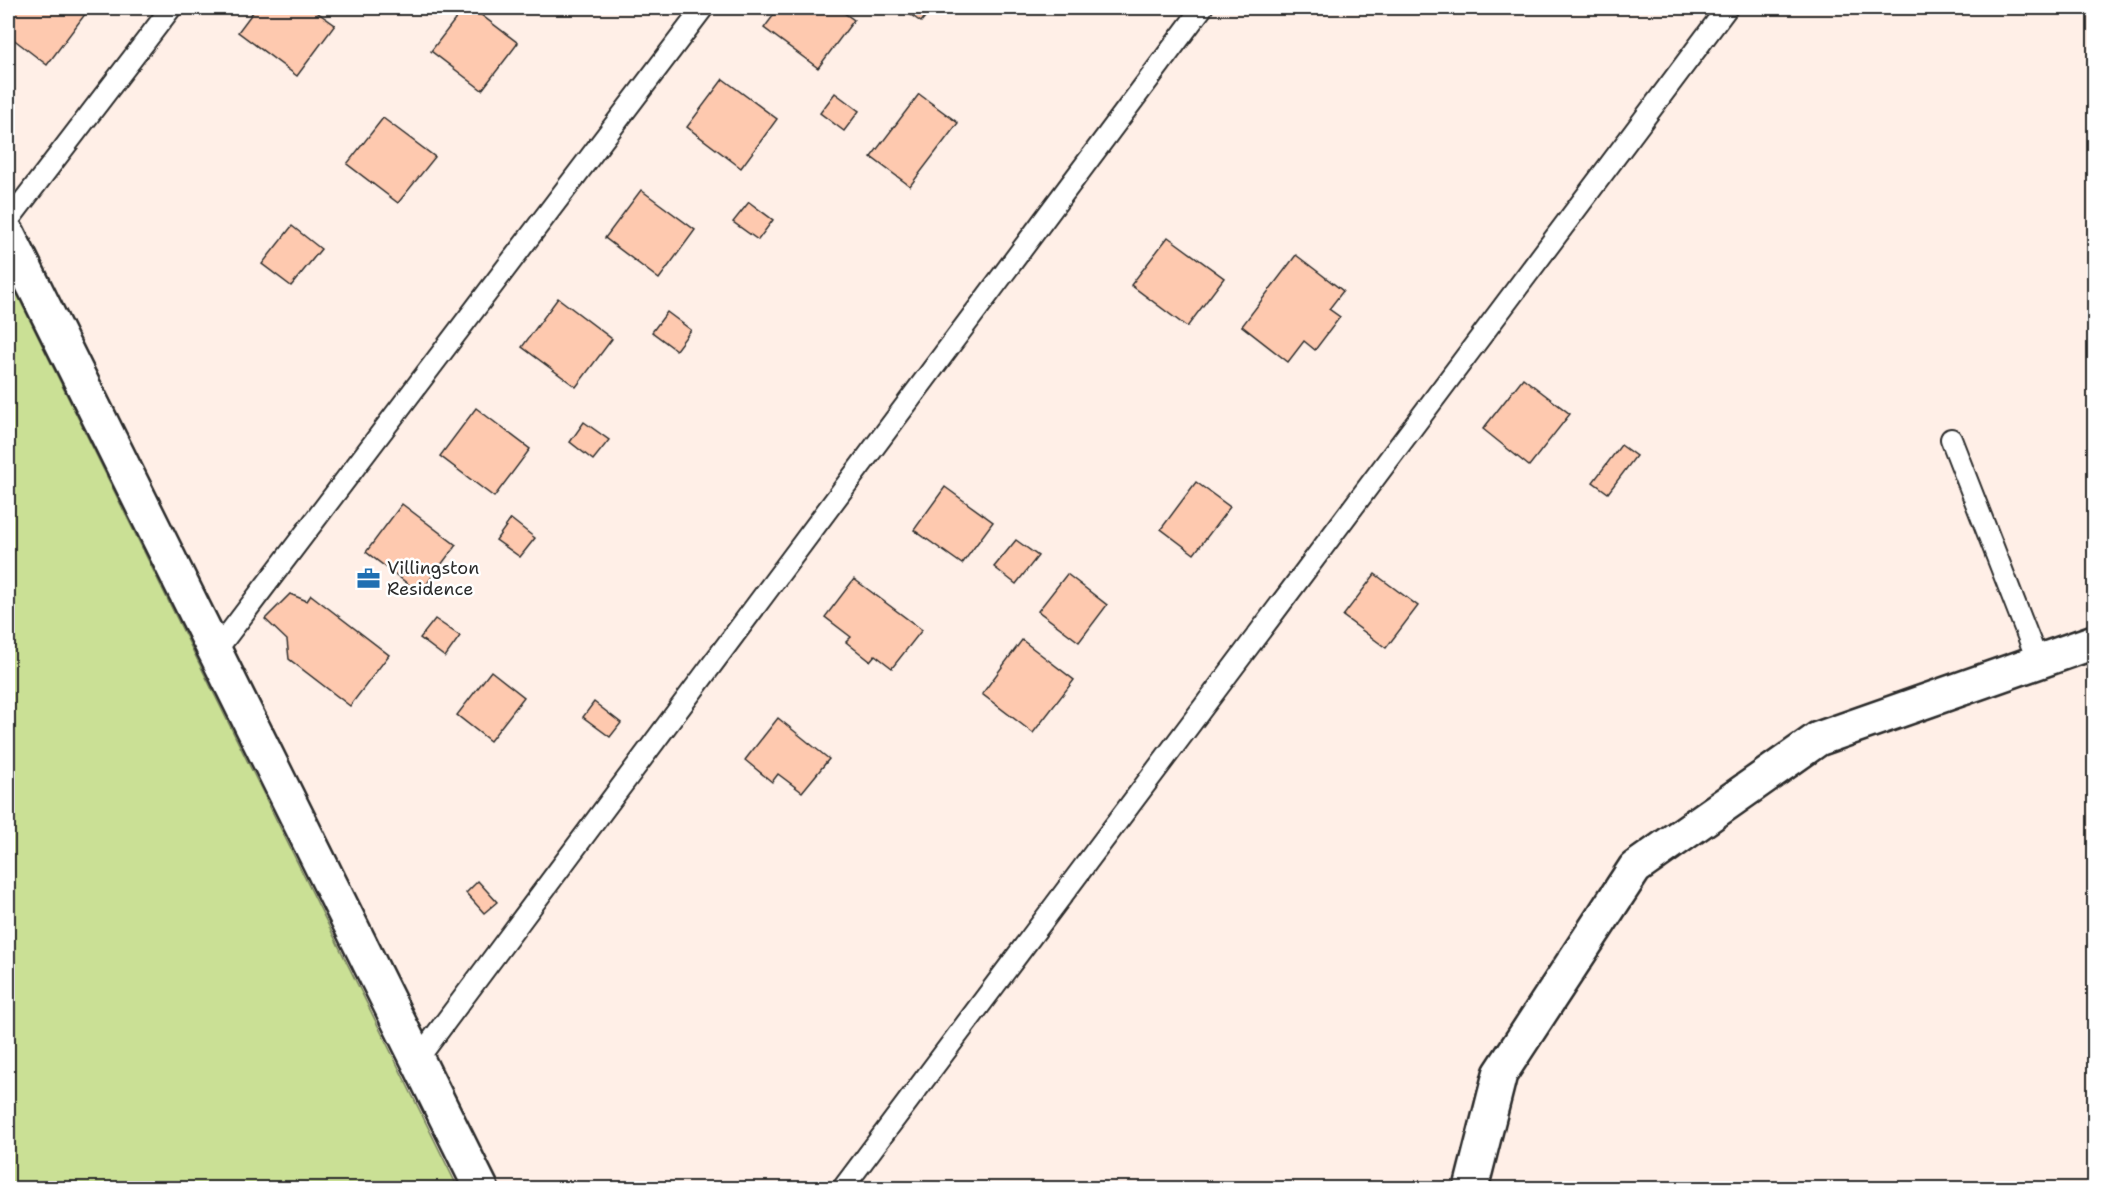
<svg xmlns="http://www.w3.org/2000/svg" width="2102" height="1196" viewBox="0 0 2102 1196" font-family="'Shantell Sans',sans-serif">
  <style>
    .green { fill: #cae095; stroke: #7a8660; stroke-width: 1.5 }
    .building { fill: #fec9af; stroke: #2b2b2b; stroke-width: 1.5 }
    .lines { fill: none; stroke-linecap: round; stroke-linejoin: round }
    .service-casing { stroke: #2b2b2b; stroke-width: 24 }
    .minor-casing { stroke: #2b2b2b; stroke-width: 38 }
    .service { stroke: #fff; stroke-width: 20 }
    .minor { stroke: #fff; stroke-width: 33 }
    .labels { text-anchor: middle; stroke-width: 5; stroke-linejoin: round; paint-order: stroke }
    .poi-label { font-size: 18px; fill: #2b2b2b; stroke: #fff; text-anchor: start }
  </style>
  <rect width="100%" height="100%" fill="#ffefe7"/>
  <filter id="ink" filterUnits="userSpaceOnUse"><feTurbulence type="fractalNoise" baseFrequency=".0167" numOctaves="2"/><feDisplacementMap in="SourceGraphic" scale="12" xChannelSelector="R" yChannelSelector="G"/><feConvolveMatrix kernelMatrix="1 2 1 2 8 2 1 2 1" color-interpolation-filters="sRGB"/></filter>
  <g filter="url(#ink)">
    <polygon class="green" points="8,276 458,1188 8,1188"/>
    <g class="building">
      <polygon points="8,8 79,8 86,13 47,65 8,35"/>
      <polygon points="256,8 311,8 335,25 297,76 238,32"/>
      <polygon points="464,8 472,8 518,43 482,90 431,51"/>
      <polygon points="779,8 837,8 854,20 818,68 764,28"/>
      <polygon points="901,8 932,8 921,22"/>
      <polygon points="723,79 777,119 741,168 687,127"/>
      <polygon points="835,93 859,111 844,131 820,113"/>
      <polygon points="919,94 958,123 910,186 871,157"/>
      <polygon points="383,118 435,157 398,203 347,164"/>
      <polygon points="641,190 695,230 659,279 605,238"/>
      <polygon points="749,202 773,220 758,240 733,222"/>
      <polygon points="292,226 321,249 291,286 262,264"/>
      <polygon points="1168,237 1224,278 1187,327 1131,285"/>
      <polygon points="1296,255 1343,291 1329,309 1340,317 1315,350 1304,341 1288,362 1242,326"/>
      <polygon points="558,298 612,339 576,387 522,347"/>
      <polygon points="667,312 691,330 676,350 652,332"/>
      <polygon points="1523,378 1570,414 1529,466 1483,429"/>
      <polygon points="476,408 530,449 494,497 440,456"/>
      <polygon points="584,422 609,440 593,460 570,442"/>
      <polygon points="1621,445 1636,456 1608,493 1593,482"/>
      <polygon points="1196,482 1230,507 1194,554 1161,529"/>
      <polygon points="945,487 993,522 962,564 914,530"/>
      <polygon points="402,504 456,545 420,593 366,552"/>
      <polygon points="511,519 535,538 520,557 496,540"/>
      <polygon points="1016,540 1038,556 1016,584 994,567"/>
      <polygon points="1067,574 1107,605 1079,642 1038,611"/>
      <polygon points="1375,574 1418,606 1386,648 1343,616"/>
      <polygon points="854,579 922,630 892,668 875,655 870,661 846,642 851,637 825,617"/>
      <polygon points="290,594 307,601 311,595 389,655 350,706 289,659 287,640 265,619"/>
      <polygon points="435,619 460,636 445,657 420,638"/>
      <polygon points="1022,640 1074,680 1033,733 982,694"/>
      <polygon points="491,671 524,697 490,741 457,715"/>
      <polygon points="594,702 621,723 610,737 583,717"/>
      <polygon points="778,718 829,759 802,792 778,774 772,782 745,760"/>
      <polygon points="478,881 497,902 484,913 466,893"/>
    </g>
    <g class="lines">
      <defs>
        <g id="service">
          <polyline points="8,221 171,8"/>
          <polyline points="1951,439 2038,662"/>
          <polyline points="215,652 703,8"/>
          <polyline points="417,1060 1202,8"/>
          <polyline points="843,1188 1727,8"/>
        </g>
        <g id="minor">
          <polyline points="8,234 481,1188"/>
          <polyline points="1471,1188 1500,1074 1635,868 1818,739 2094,642"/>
        </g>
      </defs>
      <use href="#service" class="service-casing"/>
      <use href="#minor" class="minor-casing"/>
      <use href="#service" class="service"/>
      <use href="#minor" class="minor"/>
    </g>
  </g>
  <defs>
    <symbol id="office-bare" viewBox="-9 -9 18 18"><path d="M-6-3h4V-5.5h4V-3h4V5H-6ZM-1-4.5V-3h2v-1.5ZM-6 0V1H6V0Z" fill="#1f6fb2" stroke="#fff" stroke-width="2.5" paint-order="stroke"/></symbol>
  </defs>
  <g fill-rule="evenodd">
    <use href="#office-bare" x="352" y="562" width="33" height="33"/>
  </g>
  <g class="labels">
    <g class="poi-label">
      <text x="387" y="574">Villingston<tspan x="387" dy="21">Residence</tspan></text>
    </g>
  </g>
  <rect width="2102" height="1196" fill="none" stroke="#fff" stroke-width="30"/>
  <rect x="15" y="15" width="2072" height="1166" fill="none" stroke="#2b2b2b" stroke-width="2" filter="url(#ink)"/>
</svg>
